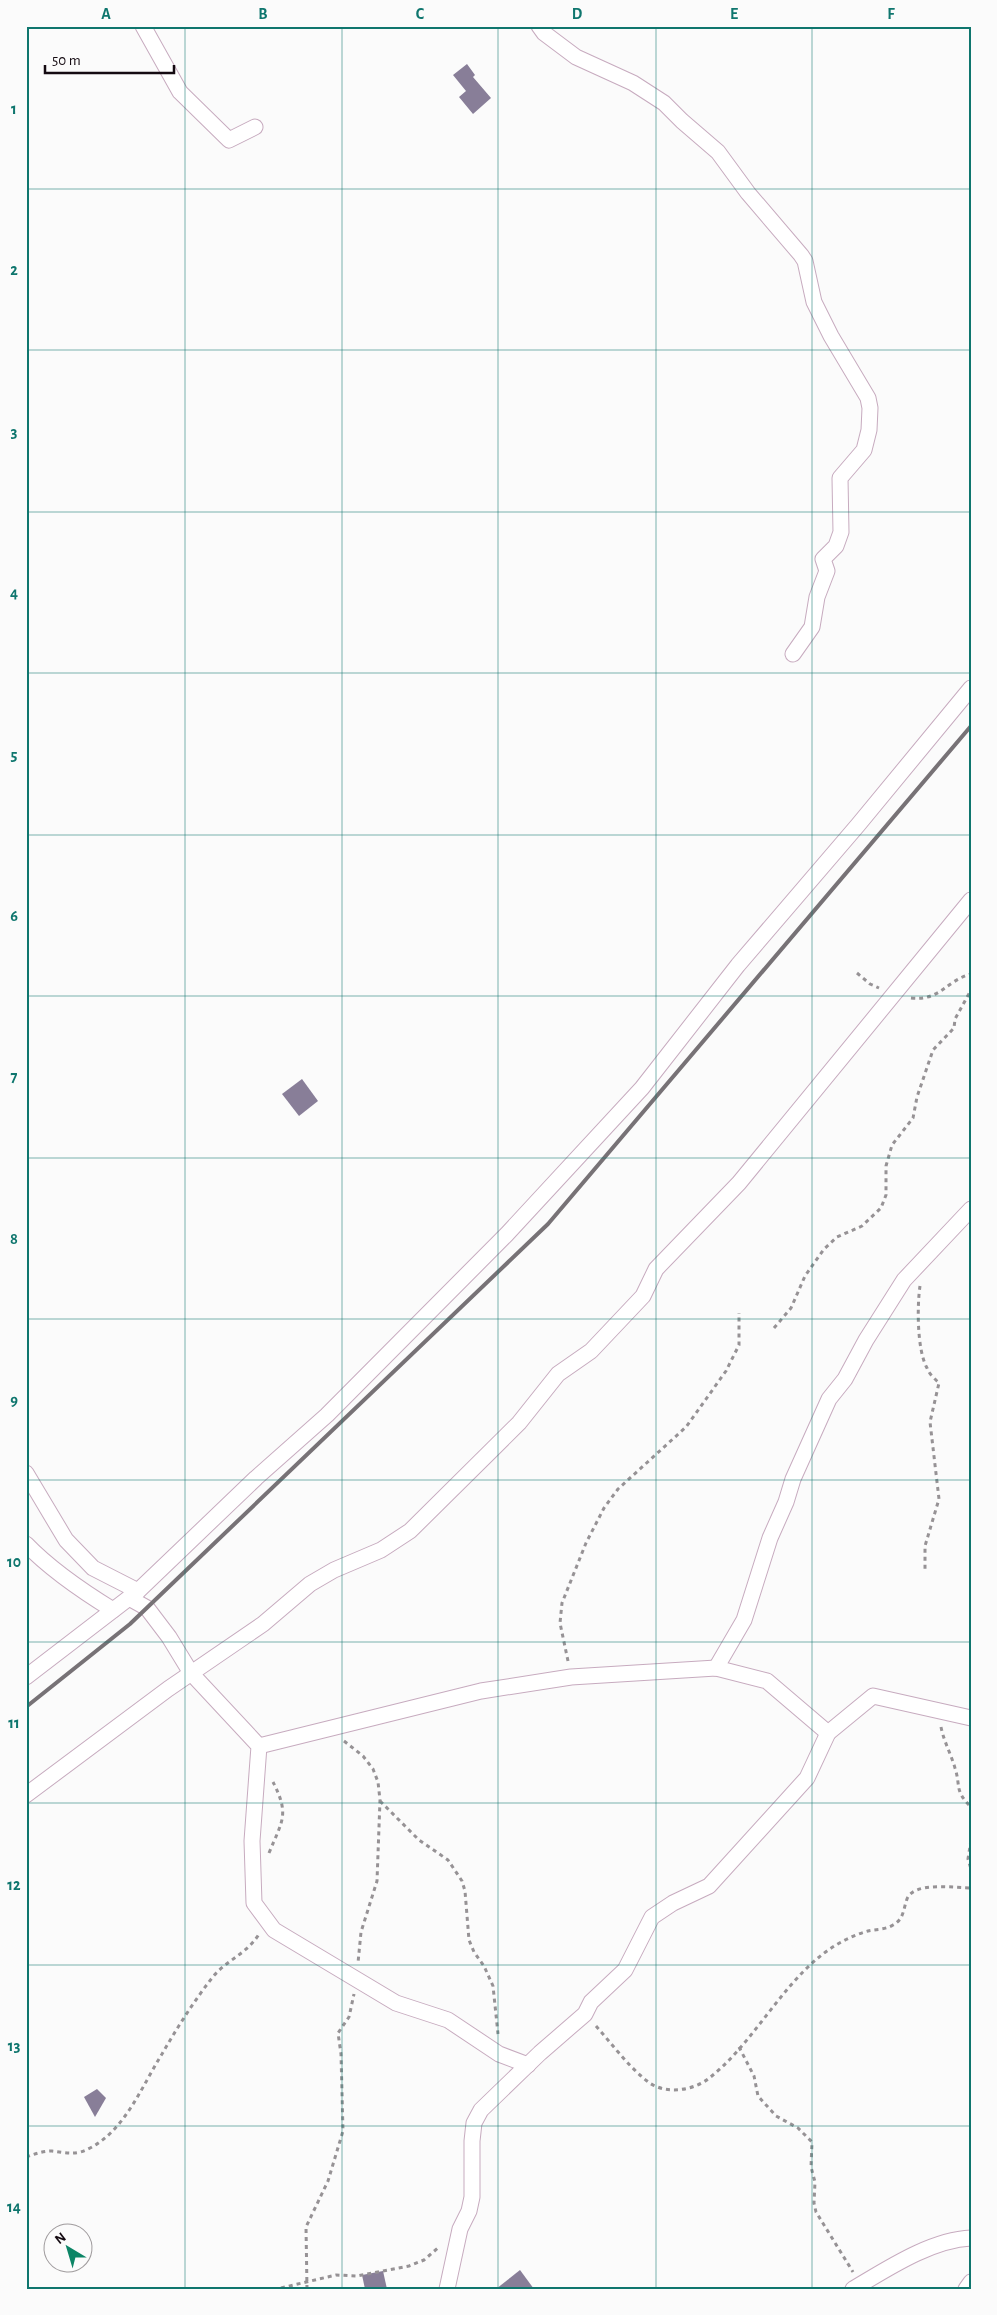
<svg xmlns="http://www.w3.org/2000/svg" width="997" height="2315" viewBox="0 0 997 2315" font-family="'Alegreya Sans',sans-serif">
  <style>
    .building { fill: #887e98 }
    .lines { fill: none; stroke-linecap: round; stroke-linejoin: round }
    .street-casing { stroke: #c7abbf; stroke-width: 17 }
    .path { stroke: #969295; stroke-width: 3; stroke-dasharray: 4 4; stroke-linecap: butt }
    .street { stroke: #fff; stroke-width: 15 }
    .rail { stroke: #777276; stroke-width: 4 }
    .grid { fill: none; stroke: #0f766e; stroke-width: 1; stroke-opacity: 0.55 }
    .neatline { fill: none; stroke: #0f766e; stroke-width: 2 }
    .grid-label { font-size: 16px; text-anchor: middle; font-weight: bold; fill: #0f766e }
  </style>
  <rect width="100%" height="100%" fill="#fbfbfb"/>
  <g class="building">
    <polygon points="467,64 475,75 473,77 491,98 473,114 459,97 466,91 453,75"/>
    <polygon points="302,1079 318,1101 299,1116 282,1094"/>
    <polygon points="97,2089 106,2098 95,2117 84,2097"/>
    <polygon points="520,2270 534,2289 496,2289"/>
    <polygon points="383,2271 387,2289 365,2289 362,2275"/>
  </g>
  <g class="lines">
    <defs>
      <g id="street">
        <polyline points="143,26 180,92 229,140 255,127"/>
        <polyline points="539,26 544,33 576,57 633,83 664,103 682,121 718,152 748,193 801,255 805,261 814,302 831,336 868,398 870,408 869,430 864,450 840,478 841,532 836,546 823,559 827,571 817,597 812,627 793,654"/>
        <polyline points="26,1473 66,1540 93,1568 138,1591"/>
        <path d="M26,1544C51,1570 82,1591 113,1610"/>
        <polyline points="129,1598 147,1608 169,1637 191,1673 259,1746 252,1841 254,1903 274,1930 396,2003 448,2020 499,2054 528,2065"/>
        <polyline points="716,1668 744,1620 770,1538 786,1502 793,1479 829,1399 845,1379 866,1340 904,1280 971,1209"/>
        <polyline points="26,1677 138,1591 256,1478 327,1415 507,1234 642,1088 738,965 858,825 971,688"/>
        <polyline points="259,1746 481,1691 571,1677 716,1668 767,1681 828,1733 873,1696 971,1718"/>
        <polyline points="26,1795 168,1689 263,1624 310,1584 334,1570 381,1550 410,1531 519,1423 558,1374 591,1351 643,1296 656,1269 739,1183 971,900"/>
        <polyline points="447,2289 460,2229 469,2211 472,2197 472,2141 474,2123 481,2110 540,2053 585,2014 591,2002 625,1970 652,1917 673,1903 709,1886 807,1778 828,1733"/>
        <path d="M853,2289C887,2269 930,2240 971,2238"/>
        <polyline points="966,2289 971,2282"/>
      </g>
    </defs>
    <use href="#street" class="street-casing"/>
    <g class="path">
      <polyline points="857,973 870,984 879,988"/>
      <path d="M911,998C941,1001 945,981 971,974"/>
      <path d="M920,1286C917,1306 917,1350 927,1368C929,1374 935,1379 939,1383L930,1422L939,1499L925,1546V1571"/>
      <polyline points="774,1328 791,1308 805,1276 824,1249 837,1237 862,1226 881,1208 886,1195 886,1166 892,1145 913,1118 917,1097 933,1050 954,1028 955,1019 971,990"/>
      <polyline points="568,1661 560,1623 562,1603 586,1543 604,1508 618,1489 686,1427 726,1371 739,1345 739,1313"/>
      <path d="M941,1727C944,1742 951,1754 955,1768C961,1787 954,1790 971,1807"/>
      <polyline points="344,1741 363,1756 373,1769 378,1782 380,1800 377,1881 361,1932 358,1963"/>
      <polyline points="380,1801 419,1840 448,1860 462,1881 465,1891 469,1940 474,1952 484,1966 493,1986 498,2034"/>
      <polyline points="971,1840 968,1859 971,1869"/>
      <path d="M269,1853C282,1821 290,1815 273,1782"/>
      <path d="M596,2026C612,2044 628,2066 647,2081C664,2095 692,2091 708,2079C749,2048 778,1991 818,1958C832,1946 850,1936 868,1931C876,1929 885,1930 893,1925C904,1919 903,1910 907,1899C914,1881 955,1888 971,1888"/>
      <polyline points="739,2047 754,2076 758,2096 776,2116 798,2128 812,2142 811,2167 815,2182 814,2203 816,2212 853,2272"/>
      <path d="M26,2157C35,2154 43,2151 52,2151C69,2153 76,2156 92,2147C126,2128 142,2086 162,2054C177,2028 194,2001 212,1978C226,1960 247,1954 259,1934"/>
      <polyline points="26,2181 26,2157"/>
      <polyline points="281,2288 336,2275 357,2276 409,2266 424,2260 439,2247"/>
      <polyline points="307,2289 306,2227 328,2181 343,2131 341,2054 338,2033 349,2017 354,1994"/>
    </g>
    <use href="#street" class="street"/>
    <polyline class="rail" points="26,1707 130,1624 548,1224 971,726"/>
  </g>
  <path class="grid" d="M185,26V2289M342,26V2289M498,26V2289M656,26V2289M812,26V2289M26,189H971M26,350H971M26,512H971M26,673H971M26,835H971M26,996H971M26,1158H971M26,1319H971M26,1480H971M26,1642H971M26,1803H971M26,1965H971M26,2126H971"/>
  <rect width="997" height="2315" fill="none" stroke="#fbfbfb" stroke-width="55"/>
  <g transform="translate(68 2248) rotate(322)"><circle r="24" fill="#fbfbfb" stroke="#9f9b9d"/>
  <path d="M0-4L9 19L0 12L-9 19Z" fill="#0c8566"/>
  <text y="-8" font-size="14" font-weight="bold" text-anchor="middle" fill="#140a11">N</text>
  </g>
  <path d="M45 65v8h129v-8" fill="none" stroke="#140a11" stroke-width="2.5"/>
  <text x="52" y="65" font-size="15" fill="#140a11" stroke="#fbfbfb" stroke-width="4" paint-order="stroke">50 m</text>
  <rect x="28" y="28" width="942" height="2260" class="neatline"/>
  <g class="grid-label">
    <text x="106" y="19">A</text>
    <text x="263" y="19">B</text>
    <text x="420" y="19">C</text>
    <text x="577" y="19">D</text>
    <text x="734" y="19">E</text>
    <text x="891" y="19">F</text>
    <text x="14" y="114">1</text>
    <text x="14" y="275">2</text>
    <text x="14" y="437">3</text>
    <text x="14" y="598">4</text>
    <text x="14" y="760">5</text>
    <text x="14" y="921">6</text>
    <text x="14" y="1082">7</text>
    <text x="14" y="1244">8</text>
    <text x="14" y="1405">9</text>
    <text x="14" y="1567">10</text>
    <text x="14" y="1728">11</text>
    <text x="14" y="1890">12</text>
    <text x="14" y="2051">13</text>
    <text x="14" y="2212">14</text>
  </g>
</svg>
